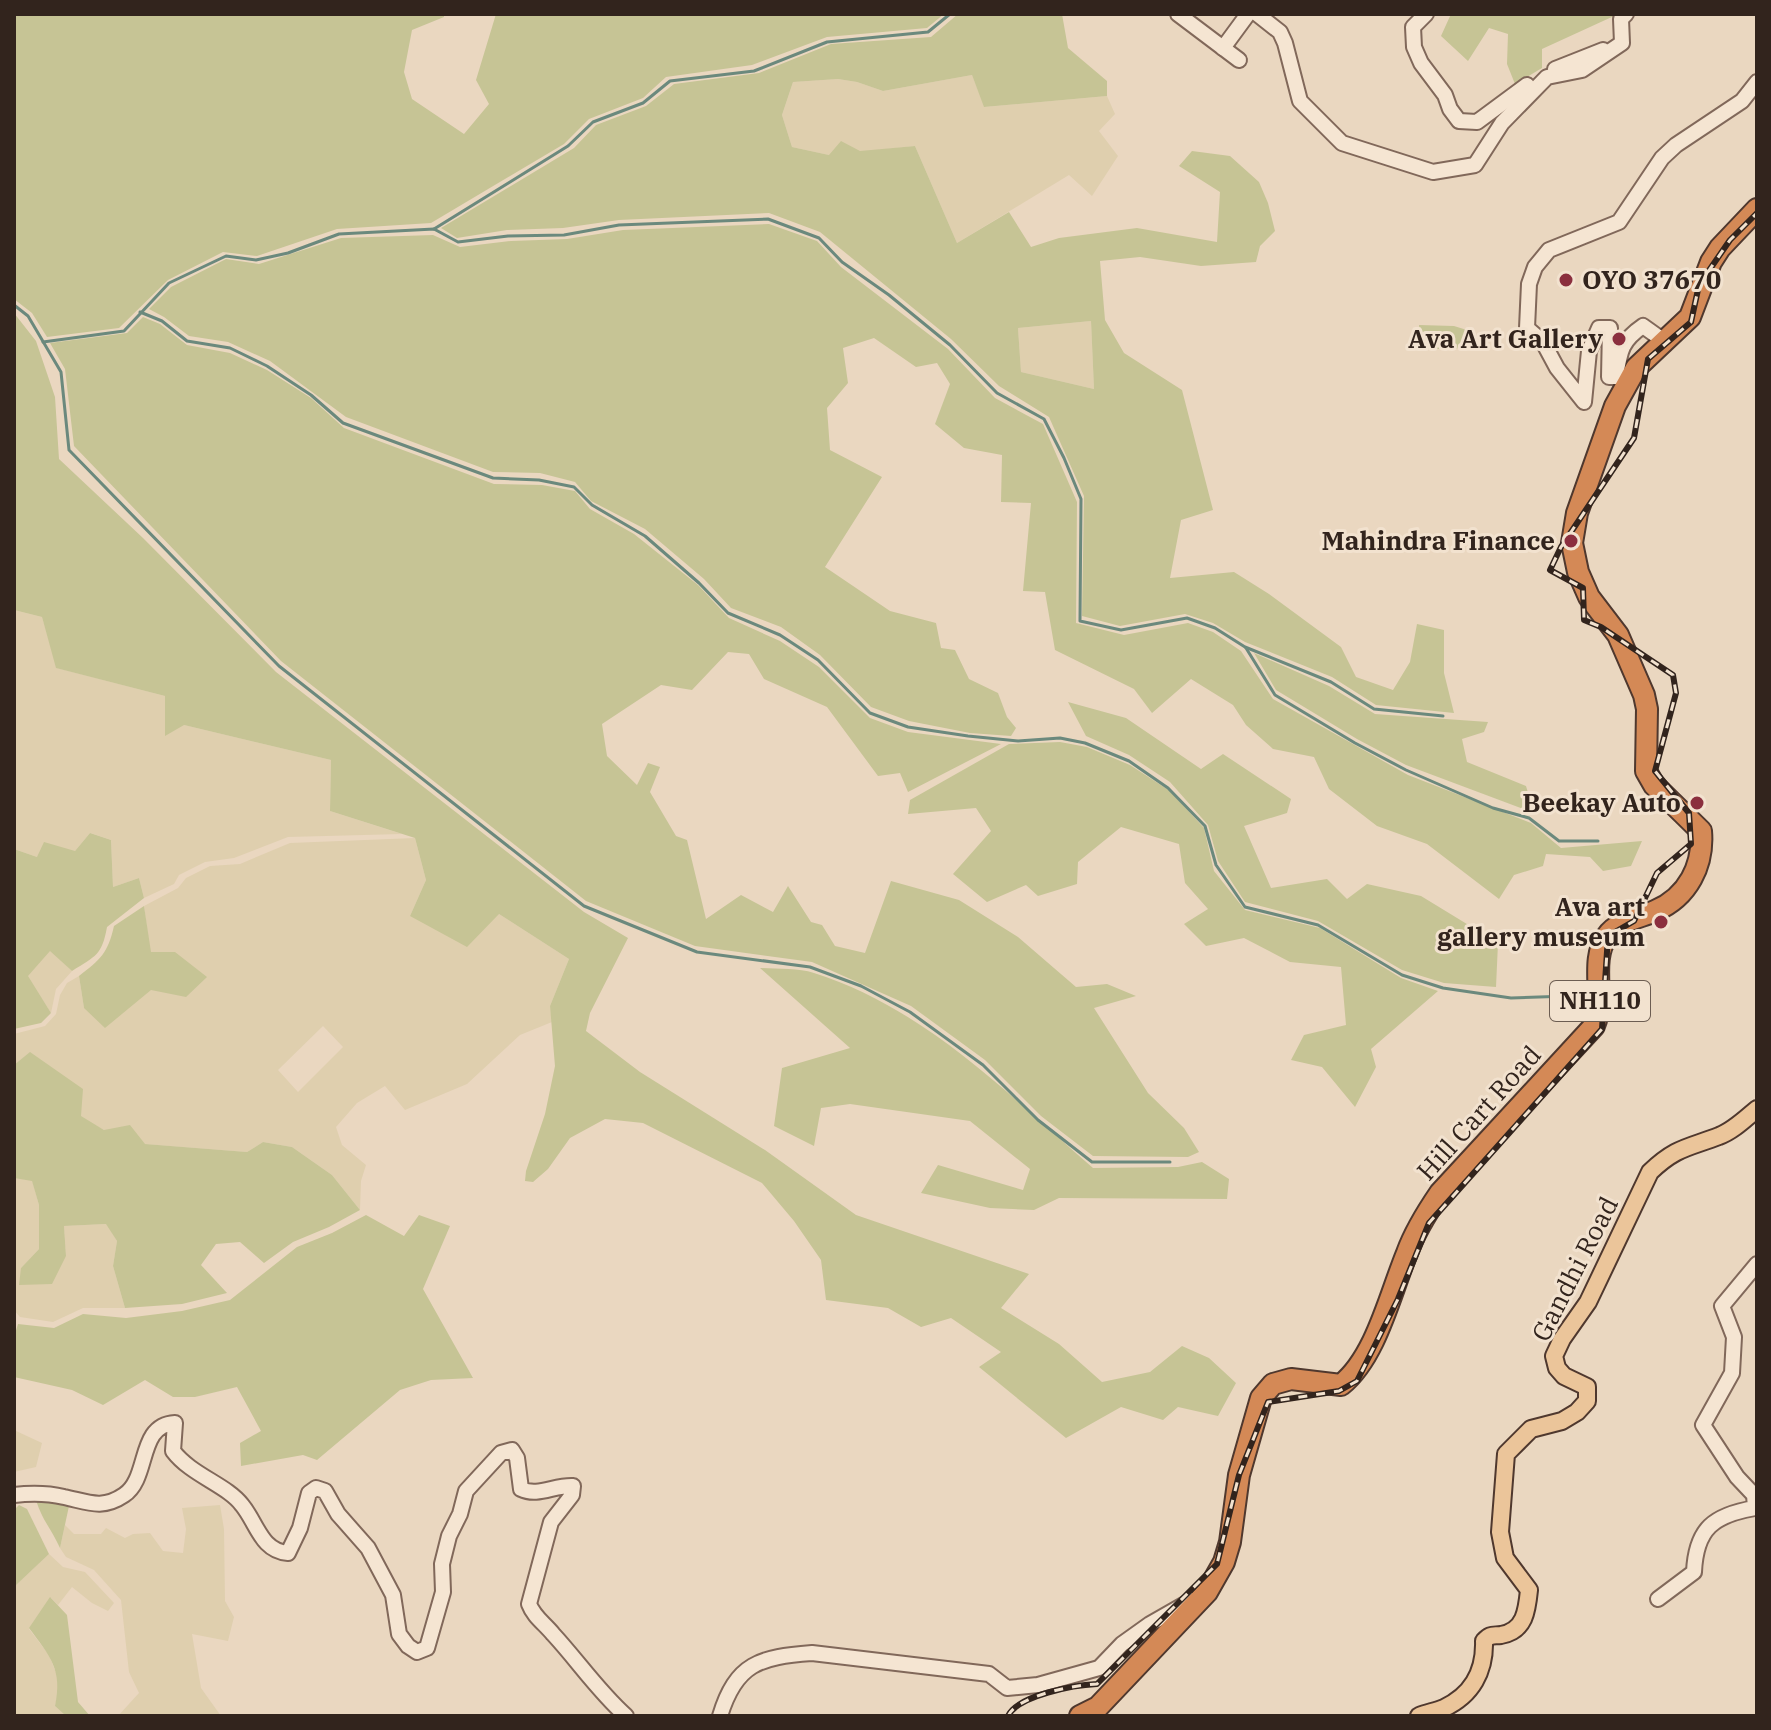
<svg xmlns="http://www.w3.org/2000/svg" width="1771" height="1730" viewBox="0 0 1771 1730" font-family="'IBM Plex Serif',serif">
  <style>
    .farmland { fill: #dfcfae; fill-rule: evenodd }
    .green { fill: #c6c495; fill-rule: evenodd }
    .lines { fill: none; stroke-linecap: round; stroke-linejoin: round }
    .stream { stroke: #6b897d; stroke-width: 3 }
    .minor-casing { stroke: #81685a; stroke-width: 18 }
    .major-casing { stroke: #4f382e; stroke-width: 20 }
    .highway-casing { stroke: #4f382e; stroke-width: 24 }
    .minor { stroke: #f5e5d2; stroke-width: 14 }
    .major { stroke: #ebc59a; stroke-width: 16 }
    .highway { stroke: #d48956; stroke-width: 20 }
    .rail-casing { stroke: #32241d; stroke-width: 6 }
    .rail { stroke: #f2e2cf; stroke-width: 3; stroke-dasharray: 9; stroke-linecap: butt }
    .poi-dot { fill: #8b2f3e; stroke: #f2e2cf; stroke-width: 3 }
    .labels { text-anchor: middle; stroke-width: 6; stroke-linejoin: round; paint-order: stroke }
    .shield { fill: #f2e2cf; stroke: #6c5d52; stroke-width: 2 }
    .shield-label { font-size: 24px; font-weight: bold; fill: #32241d }
    .poi-label { font-size: 26px; font-weight: bold; fill: #32241d; stroke: #f2e2cf; text-anchor: end }
    .street-label { font-size: 26px; fill: #32241d; stroke: #f2e2cf }
  </style>
  <rect width="100%" height="100%" fill="#ead7c0"/>
  <g class="farmland">
    <polygon points="972,75 985,107 1107,96 1115,114 1099,131 1118,156 1092,196 1069,175 957,243 915,146 829,155 792,147 782,115 793,82 838,79 857,82 883,91"/>
    <polygon points="1091,321 1094,389 1021,372 1018,328"/>
    <polygon points="14,610 42,617 57,668 165,696 184,725 331,760 330,811 402,834 288,837 234,858 205,862 179,875 174,884 144,898 139,878 113,887 111,840 90,833 75,851 37,857 14,849"/>
    <path d="M415,838L426,880L410,916L499,914L569,959L550,1006L552,1022L520,1035L467,1084L405,1110L385,1086L357,1103L336,1127L342,1145L366,1165L361,1181L360,1210L332,1175L292,1147L263,1142L247,1152L144,1144L104,1130L80,1117L30,1053L14,1065V1034L45,1026L56,1014L60,995L67,983L79,976L84,1008L150,952L144,906L178,888L186,878L210,866L240,864L290,843ZM323,1026L343,1047L298,1092L278,1070Z"/>
    <polygon points="50,950 72,971 56,989 51,1013 27,976"/>
    <polygon points="14,1178 32,1180 39,1205 39,1249 21,1268 66,1256 64,1226 107,1224 117,1241 113,1266 125,1308 83,1308 53,1322 20,1317 14,1310"/>
    <polygon points="14,1430 42,1443 36,1467 14,1472"/>
    <polygon points="220,1505 224,1529 225,1601 234,1617 228,1641 192,1634 201,1688 221,1716 118,1716 139,1693 129,1672 121,1600 94,1570 66,1557 60,1548 65,1525 74,1534 101,1534 106,1528 125,1538 133,1534 150,1533 163,1551 183,1553 186,1529 182,1508"/>
    <polygon points="49,1554 63,1567 85,1572 114,1603 108,1611 92,1603 72,1587 58,1605 51,1598 29,1629 49,1655 60,1683 55,1706 66,1716 14,1716 14,1587"/>
  </g>
  <g class="green">
    <polygon points="14,14 444,14 444,17 412,30 404,72 412,99 464,134 489,104 476,80 496,14 944,14 927,28 827,37 752,65 666,77 643,98 589,119 564,144 431,223 337,229 257,256 223,252 168,280 119,328 47,337 32,313 14,299"/>
    <path d="M958,14H1062L1068,48L1107,81V96L984,107L972,75L883,91L857,82L838,79L793,82L782,115L792,147L829,155L841,141L860,151L915,146L957,243L1009,212L1031,247L1059,238L1137,228L1217,242L1220,192L1179,166L1192,151L1230,156L1259,182L1268,203L1275,231L1260,246L1256,262L1201,266L1140,257L1100,261L1105,320L1124,353L1182,390L1213,510L1181,520L1170,578L1234,572L1269,594L1341,647L1356,677L1393,690L1410,662L1417,624L1444,630V673L1454,713L1376,705L1332,677L1245,642L1213,623L1185,614L1120,626L1082,616L1084,496L1049,417L999,386L951,339L820,232L769,213L619,220L563,228L507,230L457,238L441,228L574,148L596,125L646,106L674,84L759,73L831,44L931,37ZM1091,321L1094,389L1021,372L1018,328Z"/>
    <polygon points="1451,14 1613,14 1614,16 1542,49 1542,68 1515,84 1507,64 1508,34 1489,28 1468,61 1441,36"/>
    <polygon points="769,224 817,241 841,267 948,349 995,398 1043,424 1077,502 1076,623 1124,635 1188,623 1213,632 1241,651 1273,699 1408,775 1531,823 1561,848 1642,841 1631,866 1603,871 1590,857 1546,854 1543,866 1514,875 1499,899 1427,844 1377,826 1329,789 1314,757 1273,749 1246,725 1233,705 1191,679 1152,713 1134,689 1055,650 1045,592 1023,591 1031,503 1001,502 1002,455 964,448 935,424 950,384 937,363 916,367 874,338 843,348 848,383 827,408 830,450 882,477 825,567 890,611 936,623 941,648 955,650 969,679 998,693 1007,717 1016,728 1011,736 970,733 909,721 871,707 820,655 781,627 731,608 704,579 645,529 591,501 575,482 540,473 493,472 346,417 270,361 228,342 189,336 164,317 149,309 171,287 226,259 259,264 341,238 433,235 460,247 511,241 567,239 623,230"/>
    <polygon points="14,313 36,341 55,397 59,459 143,538 276,672 584,912 628,938 590,1013 586,1031 640,1072 765,1150 856,1215 1029,1274 1001,1308 1059,1344 1102,1382 1150,1372 1182,1346 1209,1358 1236,1383 1218,1416 1178,1407 1163,1420 1121,1407 1066,1438 979,1367 1001,1352 951,1318 921,1327 888,1308 826,1300 821,1260 794,1221 762,1183 643,1123 605,1119 570,1138 548,1169 533,1182 525,1181 526,1171 545,1114 555,1066 550,1006 569,959 499,914 467,947 410,916 426,880 415,838 330,811 331,760 184,725 165,736 165,696 56,668 42,617 14,610"/>
    <polygon points="143,317 160,324 187,345 230,353 267,370 311,398 344,428 494,484 542,485 575,491 590,509 634,534 698,585 729,618 780,641 819,667 870,718 908,732 1001,744 908,792 900,773 878,776 827,707 764,679 749,654 728,652 692,690 661,685 602,724 607,756 637,785 648,763 660,767 650,792 676,836 687,840 706,919 741,895 773,912 788,886 811,922 822,925 835,946 865,953 891,881 959,900 1018,937 1076,987 1107,984 1136,996 1094,1008 1148,1093 1184,1128 1199,1152 1188,1157 1093,1156 1041,1116 985,1060 911,1006 812,962 695,946 586,901 281,661 74,446 65,369 50,343 127,333"/>
    <polygon points="1419,325 1454,326 1470,331 1472,343 1460,343 1457,349 1421,349"/>
    <polygon points="1254,653 1329,686 1375,714 1488,722 1484,732 1462,739 1467,762 1526,786 1534,813 1406,765 1357,739 1276,690"/>
    <polygon points="1068,702 1126,718 1201,769 1223,754 1291,799 1287,813 1244,826 1271,888 1327,879 1347,899 1367,884 1421,896 1498,943 1496,987 1444,983 1402,970 1318,921 1245,902 1218,861 1208,825 1170,782 1129,755 1086,736"/>
    <polygon points="1060,742 1087,747 1130,765 1170,791 1204,828 1214,871 1245,910 1320,928 1401,978 1438,991 1371,1049 1376,1067 1355,1107 1322,1067 1291,1060 1304,1035 1346,1025 1341,967 1290,962 1244,938 1206,946 1184,924 1208,909 1185,883 1179,844 1121,827 1078,862 1077,884 1038,896 1026,885 987,902 953,874 991,831 976,808 908,814 910,800 1009,744"/>
    <path d="M90,833L111,840L113,887L139,878L144,898L107,927C102,955 96,956 72,971L50,951L28,976L51,1013L41,1023L14,1029V849L37,857L44,842L75,851Z"/>
    <path d="M144,906L151,952H175L207,977L186,997L151,990L105,1028L84,1008L79,976C100,960 108,953 114,926Z"/>
    <path d="M760,968C777,969 798,968 814,973C925,1008 1008,1094 1093,1168L1178,1167L1202,1162L1229,1179L1227,1199L1059,1198L1034,1210L990,1208L921,1193L938,1165L1023,1190L1030,1169L970,1121L850,1104L821,1108L814,1146L774,1126L782,1068L850,1048Z"/>
    <polygon points="30,1052 83,1089 81,1116 104,1130 130,1125 145,1144 247,1152 263,1142 292,1147 332,1175 360,1210 329,1227 293,1242 264,1263 240,1242 216,1244 201,1265 227,1293 182,1304 125,1308 113,1266 117,1241 106,1224 64,1226 66,1256 52,1284 19,1285 21,1268 39,1249 39,1205 32,1181 14,1178 14,1065"/>
    <polygon points="366,1215 404,1236 419,1215 450,1226 423,1289 473,1378 431,1380 400,1390 317,1460 303,1455 241,1466 240,1443 261,1431 237,1387 195,1397 173,1397 145,1380 103,1405 72,1390 14,1377 14,1337 18,1324 54,1328 83,1314 126,1318 182,1311 230,1300 297,1247 332,1233"/>
    <path d="M36,1500L69,1506L60,1548C52,1530 42,1520 36,1500Z"/>
    <polygon points="19,1505 27,1509 49,1554 14,1587 14,1510"/>
    <path d="M50,1597L67,1615L78,1702L90,1716H66L55,1706C63,1670 50,1656 29,1628Z"/>
  </g>
  <g class="lines">
    <g class="stream">
      <polyline points="434,229 568,146 593,122 643,103 670,81 754,71 827,42 928,32 950,14"/>
      <polyline points="14,305 28,316 61,372 69,450 279,666 584,906 697,952 810,967 861,986 910,1012 983,1065 1038,1120 1092,1162 1170,1162"/>
      <polyline points="140,312 162,321 187,341 230,348 267,366 311,395 343,423 493,478 539,480 574,487 592,505 645,536 699,583 728,613 780,635 818,660 870,713 908,727 968,736 1018,741 1060,738 1085,743 1129,761 1168,788 1205,826 1216,865 1245,907 1318,925 1402,975 1443,988 1511,998 1569,996"/>
      <polyline points="43,342 124,331 169,283 226,256 256,260 288,253 339,234 434,229 458,242 508,236 564,235 619,225 768,219 819,238 842,262 889,295 950,345 997,393 1044,419 1064,458 1081,499 1080,621 1121,630 1187,618 1215,628 1245,647 1331,682 1374,709 1443,716"/>
      <polyline points="1246,648 1275,695 1355,743 1406,770 1493,808 1529,818 1559,841 1598,841"/>
    </g>
    <defs>
      <g id="minor">
        <polyline points="1178,14 1239,60"/>
        <polyline points="1257,14 1280,32 1285,43 1300,101 1342,143 1433,172 1475,165 1502,123 1547,77 1582,70 1622,43 1621,19 1626,14"/>
        <polyline points="1426,14 1413,27 1414,47 1421,63 1445,95 1450,109 1459,121 1477,122 1527,85"/>
        <polyline points="1223,48 1248,14"/>
        <polyline points="1555,69 1603,50"/>
        <path d="M1664,341L1643,326C1621,341 1620,351 1616,377H1609L1610,328H1599L1589,351L1584,402L1557,368L1543,342L1527,328L1529,284L1535,267L1549,250L1619,222L1662,158L1676,145L1742,101L1757,82"/>
        <path d="M14,1495C31,1493 47,1493 64,1497C88,1502 102,1510 124,1495C150,1478 137,1425 175,1423L173,1451C191,1475 227,1485 242,1505C257,1523 261,1551 288,1553L300,1528L309,1493L316,1488L325,1491L338,1514L368,1548L393,1595L399,1634L408,1646L417,1652L427,1648L443,1592L442,1564L449,1536L460,1514L466,1491L501,1453L512,1450L517,1458L521,1489C538,1497 554,1485 573,1486L572,1495L551,1522L529,1604C534,1617 544,1623 553,1634C578,1661 598,1691 626,1716"/>
        <path d="M1658,1599L1694,1572C1696,1528 1714,1515 1755,1508L1754,1495L1737,1477L1703,1425L1732,1373L1734,1337L1722,1306L1757,1264"/>
        <path d="M720,1716C736,1663 760,1657 812,1653L989,1674L1007,1688L1038,1685L1099,1668L1122,1644L1150,1624L1192,1600"/>
      </g>
      <path id="major" d="M1419,1716C1427,1713 1436,1711 1444,1708C1472,1695 1485,1671 1484,1641C1490,1634 1493,1636 1501,1635C1525,1631 1527,1610 1529,1590L1505,1558L1500,1532L1506,1454L1531,1429L1562,1421L1577,1412L1587,1401V1387L1564,1376L1557,1368L1554,1356L1562,1339L1588,1302L1650,1172C1676,1147 1688,1148 1719,1136C1733,1131 1746,1118 1757,1109"/>
      <path id="highway" d="M1080,1716L1098,1707L1207,1592L1224,1562L1230,1542L1239,1475L1261,1398L1273,1384L1291,1379L1341,1385C1376,1357 1390,1294 1407,1253C1415,1231 1427,1212 1440,1193L1594,1026C1606,997 1589,962 1607,936C1617,921 1639,918 1655,911C1688,897 1704,865 1701,831L1654,785L1646,771L1647,709L1644,695L1618,635L1589,597L1578,572L1572,543L1577,513L1615,406L1636,368L1690,317L1711,262L1720,248L1757,209"/>
    </defs>
    <use href="#minor" class="minor-casing"/>
    <use href="#major" class="major-casing"/>
    <use href="#highway" class="highway-casing"/>
    <use href="#minor" class="minor"/>
    <use href="#major" class="major"/>
    <use href="#highway" class="highway"/>
    <defs>
      <path id="rail" d="M1008,1716C1018,1695 1075,1685 1097,1684L1217,1564L1239,1475L1268,1402L1339,1391L1357,1381L1398,1299L1429,1223L1602,1029L1608,936L1634,921L1657,873L1691,844L1689,813L1655,771L1676,693L1673,675L1601,627L1584,620L1583,588L1550,570L1561,547L1634,438L1648,359L1691,322L1699,285L1730,240L1757,213"/>
    </defs>
    <use href="#rail" class="rail-casing"/>
    <use href="#rail" class="rail"/>
  </g>
  <g class="poi-dot">
    <circle cx="1566" cy="280" r="8"/>
    <circle cx="1619" cy="339" r="8"/>
    <circle cx="1571" cy="541" r="8"/>
    <circle cx="1697" cy="803" r="8"/>
    <circle cx="1661" cy="922" r="8"/>
  </g>
  <g class="labels">
    <rect class="shield" x="1550" y="981" width="100" height="40" rx="6"/>
    <g class="shield-label">
      <text x="1600" y="1009">NH110</text>
    </g>
    <g class="poi-label">
      <text x="1582" y="289" text-anchor="start">OYO 37670</text>
      <text x="1603" y="348">Ava Art Gallery</text>
      <text x="1555" y="550">Mahindra Finance</text>
      <text x="1681" y="812">Beekay Auto</text>
      <text x="1645" y="916">Ava art<tspan x="1645" dy="30">gallery museum</tspan></text>
    </g>
    <g class="street-label">
      <text transform="translate(1479 1113) rotate(-48)" y="9">Hill Cart Road</text>
      <text transform="translate(1575 1269) rotate(-63)" y="9">Gandhi Road</text>
    </g>
  </g>
  <rect width="1771" height="1730" fill="none" stroke="#32241d" stroke-width="32"/>
</svg>
